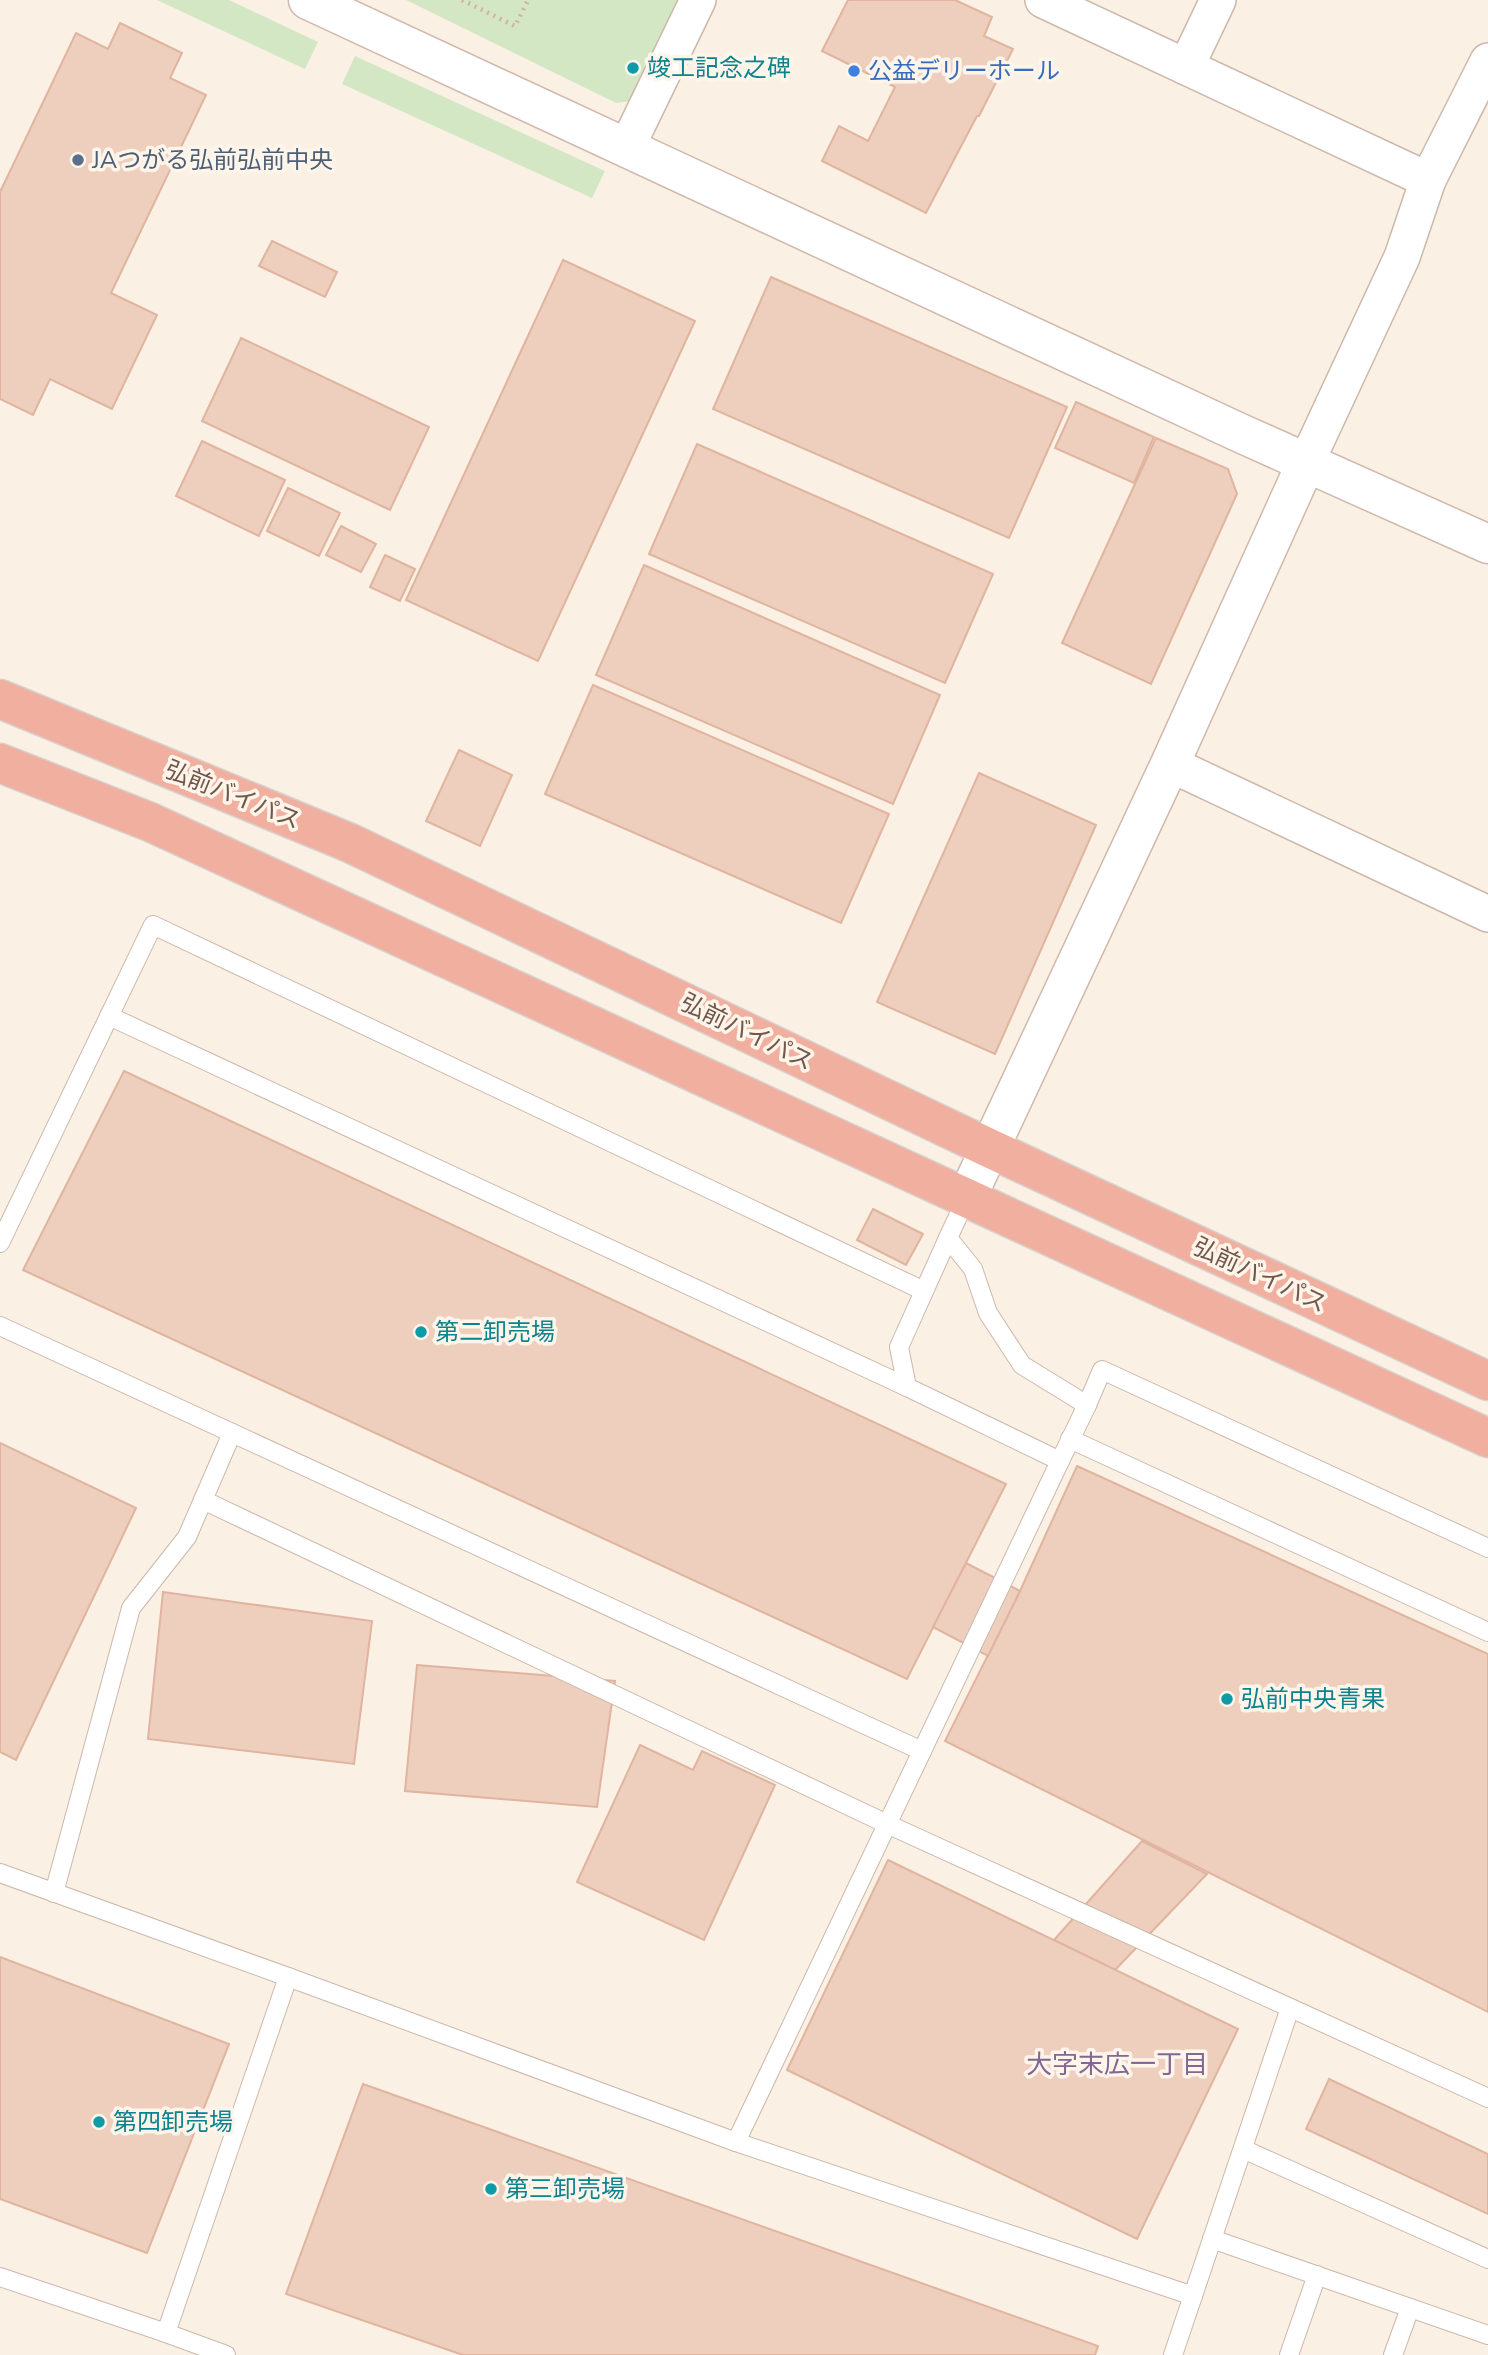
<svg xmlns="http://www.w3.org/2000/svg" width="1488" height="2355" viewBox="0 0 1488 2355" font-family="'Nunito Sans','Noto Sans JP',sans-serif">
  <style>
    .green { fill: #d4e7c4 }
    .building { fill: #eecebd; stroke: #e0b49f; stroke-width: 2 }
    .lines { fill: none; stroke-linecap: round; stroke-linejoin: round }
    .lane-casing { stroke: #cbb8ab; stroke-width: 20 }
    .street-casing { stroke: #cbb8ab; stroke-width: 38 }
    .secondary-casing { stroke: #d0b9ac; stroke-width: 41 }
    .highway-casing { stroke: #d7d0cd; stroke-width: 41 }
    .path { stroke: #d3b1a1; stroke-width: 4.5; stroke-dasharray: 2 5; stroke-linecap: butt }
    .lane { stroke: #fff; stroke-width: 18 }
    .street { stroke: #fff; stroke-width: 35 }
    .secondary { stroke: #fff; stroke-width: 38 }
    .highway { stroke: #f1af9f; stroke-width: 38 }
    .culture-dot { fill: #0f9aa8; stroke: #fef5ea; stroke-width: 2.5 }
    .shop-dot { fill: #3f7fe0; stroke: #fef5ea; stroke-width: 2.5 }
    .service-dot { fill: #5c6f8a; stroke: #fef5ea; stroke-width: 2.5 }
    .labels { text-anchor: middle; stroke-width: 7; stroke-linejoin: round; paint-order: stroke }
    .culture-label { font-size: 24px; fill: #0d838f; stroke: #fef5ea; text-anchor: start }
    .shop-label { font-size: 24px; fill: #366cbe; stroke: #fef5ea; text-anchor: start }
    .service-label { font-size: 24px; fill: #4e5e75; stroke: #fef5ea; text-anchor: start }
    .street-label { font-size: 24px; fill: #71574b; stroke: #fef5ea }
    .neighbourhood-label { font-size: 26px; fill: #826794; stroke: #fef5ea }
  </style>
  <rect width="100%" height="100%" fill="#fbf0e4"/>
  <g class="green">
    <polygon points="157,0 229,0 318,42 305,69"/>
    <polygon points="406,0 684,0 641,100 616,103"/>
    <polygon points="355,56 605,171 592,198 342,84"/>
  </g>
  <g class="building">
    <polygon points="848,0 955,0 992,17 984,36 1013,49 979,116 977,116 926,213 822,161 839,126 868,141 895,87 822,51"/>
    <polygon points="120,23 182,53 170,78 206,95 111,293 157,315 112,409 50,379 33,415 0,399 0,192 76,33 108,49"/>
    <polygon points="272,241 337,272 325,297 259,266"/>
    <polygon points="563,260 695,321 538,661 406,600"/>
    <polygon points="771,277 1067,407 1009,538 713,409"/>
    <polygon points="241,338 429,427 390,510 202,421"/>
    <polygon points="1076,402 1154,437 1134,483 1055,448"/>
    <polygon points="1156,438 1228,469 1237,494 1151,684 1062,643"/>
    <polygon points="202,441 285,480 259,536 176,496"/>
    <polygon points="697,444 993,574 945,683 649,554"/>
    <polygon points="288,488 340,513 319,556 267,531"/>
    <polygon points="341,526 376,544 361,572 326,555"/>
    <polygon points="385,555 415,569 400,601 370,587"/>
    <polygon points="644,565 940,695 893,804 596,675"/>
    <polygon points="593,685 889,814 841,923 545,794"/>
    <polygon points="459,750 512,775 480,846 426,821"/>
    <polygon points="979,773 1096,825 995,1054 877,1002"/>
    <polygon points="124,1071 1006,1484 907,1679 23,1270"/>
    <polygon points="873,1209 923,1234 906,1265 857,1240"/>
    <polygon points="0,1443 136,1508 16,1760 0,1752"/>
    <polygon points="1077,1466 1488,1654 1488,2012 945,1741 1020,1591"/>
    <polygon points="966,1563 1020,1591 988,1656 933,1627"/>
    <polygon points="163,1592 372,1621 354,1764 148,1739"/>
    <polygon points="417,1665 615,1681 597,1807 405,1791"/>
    <polygon points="640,1745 693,1770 702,1751 775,1785 704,1940 577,1882"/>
    <polygon points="1142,1841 1207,1874 1115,1970 1054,1940"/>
    <polygon points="888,1860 1238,2029 1137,2239 787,2070"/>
    <polygon points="0,1957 229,2044 147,2253 0,2199"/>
    <polygon points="1329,2079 1488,2154 1488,2214 1306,2129"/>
    <polygon points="363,2084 1098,2346 1095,2355 463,2355 286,2294"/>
  </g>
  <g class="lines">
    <defs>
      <g id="lane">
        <polyline points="109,1016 907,1387"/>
        <polyline points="967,1197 948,1238 973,1269 988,1313 1022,1365 1087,1405 1102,1370 1488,1548"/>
        <polyline points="948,1238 899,1347 907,1387 1060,1461 1087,1405"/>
        <polyline points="0,1243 153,925 924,1291"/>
        <polyline points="0,1326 922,1751"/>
        <polyline points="1070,1439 1488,1632"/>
        <polyline points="203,1500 887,1824 1488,2098"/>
        <polyline points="0,1873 288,1977"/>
        <polyline points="54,1893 131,1608 187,1537 232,1433"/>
        <polyline points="736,2142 1193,2296"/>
        <polyline points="1243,2149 1488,2259"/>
        <polyline points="1212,2239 1488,2335"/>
        <polyline points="0,2277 166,2333"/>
        <polyline points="226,2355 166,2333 288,1977 736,2142 1060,1461"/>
        <polyline points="1173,2355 1290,2008"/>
        <polyline points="1289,2355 1317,2275"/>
        <polyline points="1393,2355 1410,2308"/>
      </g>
      <g id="street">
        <polyline points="1043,0 1428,180"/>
        <polyline points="1186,67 1218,0"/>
        <polyline points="626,149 698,0"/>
        <polyline points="1306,463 1402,257 1428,180 1488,61"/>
        <polyline points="1170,764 1488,914"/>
      </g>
      <g id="secondary">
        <polyline points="308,0 1238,432 1488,544"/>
        <polyline points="967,1197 1170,764 1306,463"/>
      </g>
      <g id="highway">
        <polyline points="0,699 350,843 989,1148 1488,1381"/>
        <polyline points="0,763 150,822 1488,1438"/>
      </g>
    </defs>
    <use href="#lane" class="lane-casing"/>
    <use href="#street" class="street-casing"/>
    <use href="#secondary" class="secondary-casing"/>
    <use href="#highway" class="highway-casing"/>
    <polyline class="path" points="462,0 515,26 528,0"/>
    <use href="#lane" class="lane"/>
    <use href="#street" class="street"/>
    <use href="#secondary" class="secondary"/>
    <use href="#highway" class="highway"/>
  </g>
  <g class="culture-dot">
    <circle cx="633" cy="68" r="7"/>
    <circle cx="421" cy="1332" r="7"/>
    <circle cx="1227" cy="1699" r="7"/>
    <circle cx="99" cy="2122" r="7"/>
    <circle cx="491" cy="2189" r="7"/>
  </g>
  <circle class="shop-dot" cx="854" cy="71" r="7"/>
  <circle class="service-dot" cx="78" cy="160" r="7"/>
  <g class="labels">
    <g class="culture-label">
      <text x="647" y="76">竣工記念之碑</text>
      <text x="435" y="1340">第二卸売場</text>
      <text x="1241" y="1707">弘前中央青果</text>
      <text x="113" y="2130">第四卸売場</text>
      <text x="505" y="2197">第三卸売場</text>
    </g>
    <g class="shop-label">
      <text x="868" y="79">公益デリーホール</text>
    </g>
    <g class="service-label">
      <text x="92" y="168">JAつがる弘前弘前中央</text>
    </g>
    <g class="street-label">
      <text transform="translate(233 795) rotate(22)" y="8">弘前バイパス</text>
      <text transform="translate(747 1032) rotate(26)" y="8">弘前バイパス</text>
      <text transform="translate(1260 1275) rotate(25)" y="8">弘前バイパス</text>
    </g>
    <g class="neighbourhood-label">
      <text x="1117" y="2073">大字末広一丁目</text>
    </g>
  </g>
</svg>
